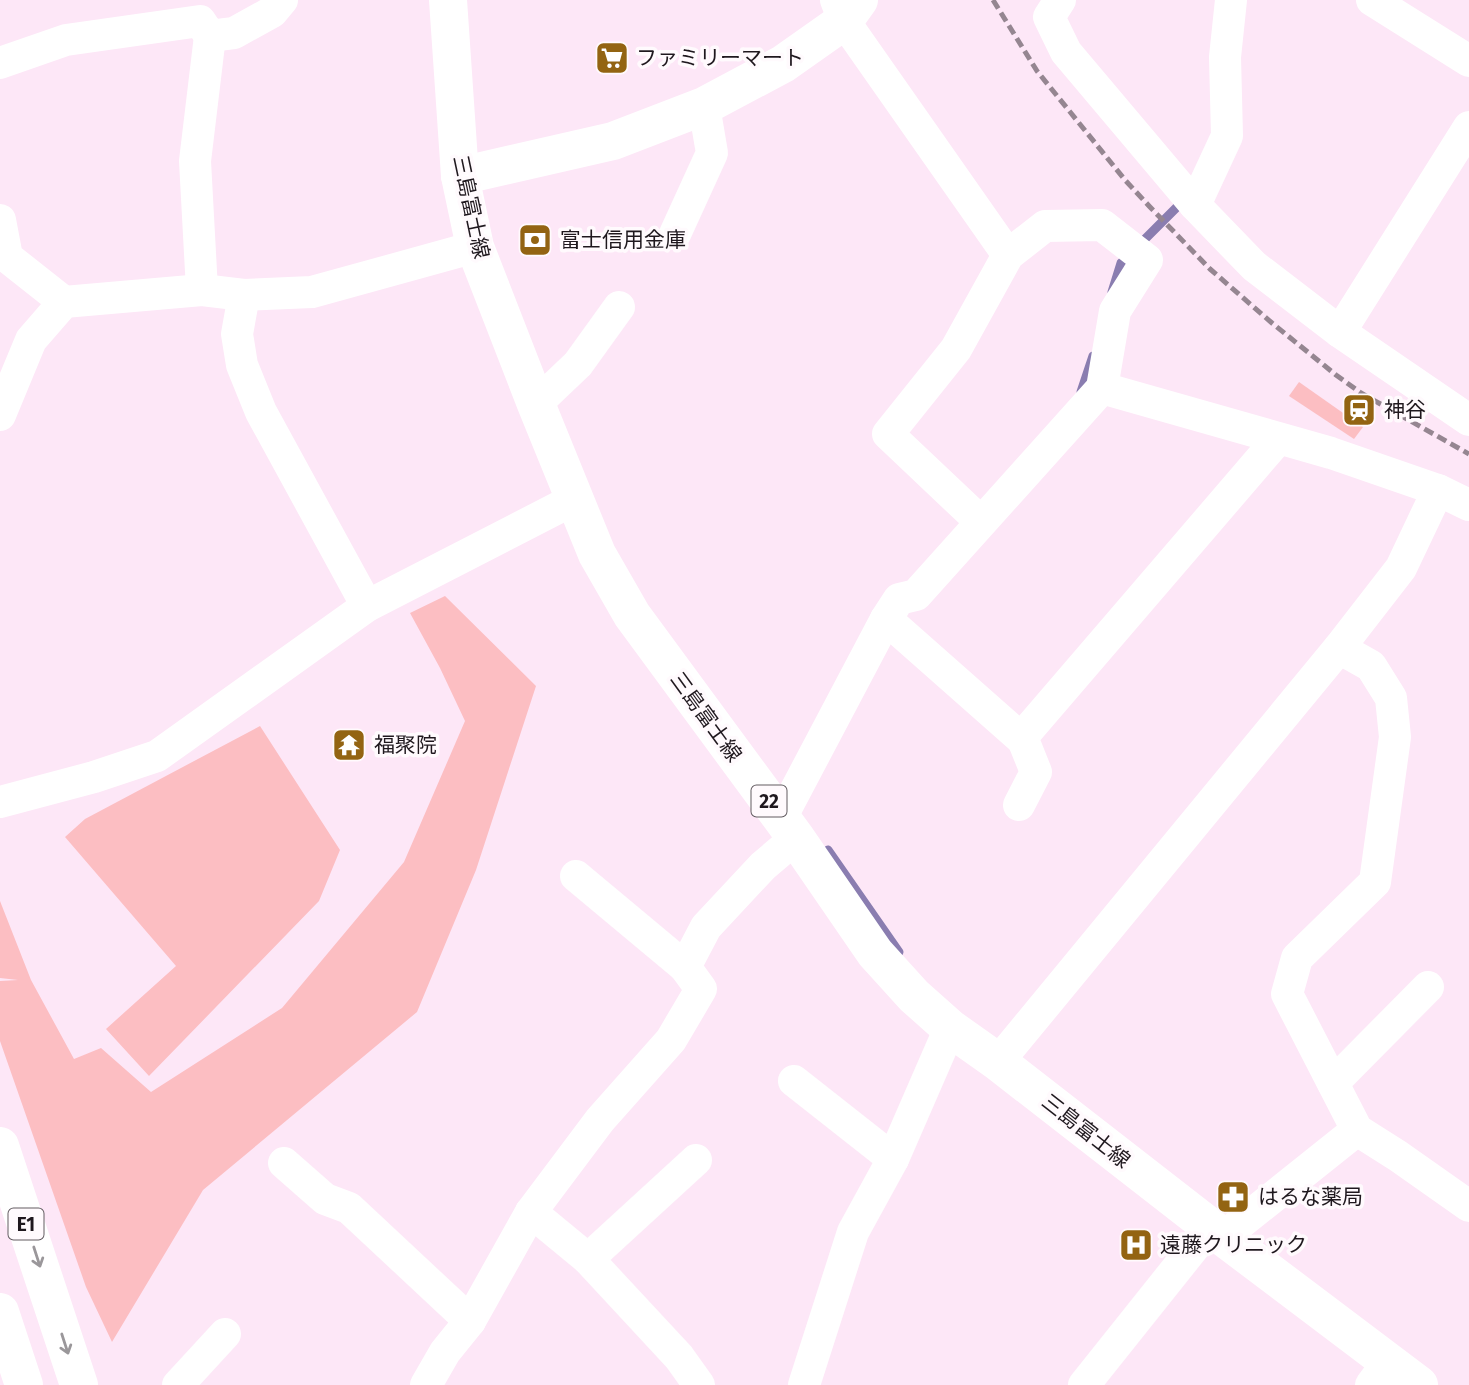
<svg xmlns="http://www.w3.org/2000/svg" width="1469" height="1385" viewBox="0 0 1469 1385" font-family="'Fira Sans','Noto Sans JP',sans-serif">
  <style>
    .green { fill: #fcbec2 }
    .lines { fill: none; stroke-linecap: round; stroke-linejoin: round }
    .stream { stroke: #8a7db0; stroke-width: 9 }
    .street { stroke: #fff; stroke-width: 32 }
    .secondary { stroke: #fff; stroke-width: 38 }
    .primary { stroke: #fff; stroke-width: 38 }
    .highway { stroke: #fff; stroke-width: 38 }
    .rail { stroke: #958691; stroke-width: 5; stroke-dasharray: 10 5; stroke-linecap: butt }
    .oneway { stroke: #9a979a }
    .labels { text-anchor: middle; stroke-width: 7; stroke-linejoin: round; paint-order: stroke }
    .shield { fill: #fffafd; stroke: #625c61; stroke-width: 2 }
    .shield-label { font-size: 19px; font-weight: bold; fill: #1f181e }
    .poi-label { font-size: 21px; fill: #1f181e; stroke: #fffafd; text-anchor: start }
    .street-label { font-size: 21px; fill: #1f181e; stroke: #fffafd }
  </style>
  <rect width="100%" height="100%" fill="#fde7f7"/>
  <g class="green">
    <polygon points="1299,382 1363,427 1354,439 1289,396"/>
    <polygon points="445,596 536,686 476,870 417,1012 203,1190 112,1342 86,1287 0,1041 0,981 18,980 0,978 0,901 31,980 74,1059 101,1048 151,1092 282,1008 404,862 465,721 440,668 410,613"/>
    <polygon points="260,726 340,850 319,901 149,1076 106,1029 176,966 65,837 85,819"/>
  </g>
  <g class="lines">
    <g class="stream">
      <polyline points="1112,292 1121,263 1179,205 1182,200"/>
      <polyline points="1081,392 1093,356"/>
      <polyline points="828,850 899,952"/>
    </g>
    <g class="street">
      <polyline points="836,0 844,21 1008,255"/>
      <polyline points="1060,0 1049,17 1066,52 1195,205 1254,266 1340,332 1469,420"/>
      <polyline points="1372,0 1469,61"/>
      <polyline points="0,63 66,40 200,21 210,36 234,33 272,12 282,0"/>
      <polyline points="1195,205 1227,136 1225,57 1231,0"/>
      <polyline points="0,220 7,257 64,302"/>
      <polyline points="675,234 712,153 704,106"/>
      <polyline points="202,290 195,161 210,36"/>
      <polyline points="244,295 237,334 242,365 261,412 367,606"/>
      <polyline points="1340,332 1469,127"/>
      <polyline points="1102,388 1331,453 1438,490 1469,505"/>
      <polyline points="536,404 578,364 619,307"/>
      <polyline points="0,415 31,340 64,302 202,290 244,295 312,292 475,247"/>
      <polyline points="886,619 1023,740"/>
      <polyline points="1339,648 1371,666 1391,698 1395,737 1375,882 1297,958 1287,994 1357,1130 1398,1156 1469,1206"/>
      <polyline points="0,802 94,777 157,756 367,606 575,499"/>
      <polyline points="1019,805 1036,772 1022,737 1278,439"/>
      <polyline points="781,818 886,619 899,599 916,595 1102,388 1115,311 1147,260 1102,225 1045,226 1008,255 956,349 888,434 981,522"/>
      <polyline points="576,876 685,967"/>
      <polyline points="998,1062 1339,648 1401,568 1438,490"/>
      <polyline points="794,1081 893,1159"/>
      <polyline points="1333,1083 1428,987"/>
      <polyline points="284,1163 325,1199 349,1208 470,1321"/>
      <polyline points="531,1212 588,1259 679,1357 699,1385"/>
      <polyline points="1223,1237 1357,1130"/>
      <polyline points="588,1259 696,1160"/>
      <polyline points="178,1385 225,1334"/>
      <polyline points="426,1385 445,1352 470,1321 531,1212 600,1120 671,1040 701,989 685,967 706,927 763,866 796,838"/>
      <polyline points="804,1385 853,1232 893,1159 950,1028"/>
      <polyline points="1084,1385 1210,1227"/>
      <polyline points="1371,1385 1388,1362"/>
    </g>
    <polyline class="secondary" points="460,176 613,141 704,106 783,64 844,21 859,0"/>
    <polyline class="primary" points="448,0 460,176 475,247 536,404 597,554 632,615 796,838 875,953 914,996 950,1028 998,1062 1223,1237 1419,1385"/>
    <g class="highway">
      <polyline points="0,1146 79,1385"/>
      <polyline points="0,1312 24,1385"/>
    </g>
    <polyline class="rail" points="993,0 1037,71 1125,180 1150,207 1210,269 1272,323 1336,375 1361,393 1469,454"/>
  </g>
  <defs><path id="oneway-shaft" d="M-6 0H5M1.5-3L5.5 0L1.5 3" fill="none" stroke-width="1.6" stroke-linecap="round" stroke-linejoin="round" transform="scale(1.75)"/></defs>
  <g class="oneway">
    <use href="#oneway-shaft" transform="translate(37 1257) rotate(72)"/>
    <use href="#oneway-shaft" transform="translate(65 1344) rotate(72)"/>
  </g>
  <defs>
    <symbol id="supermarket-square" viewBox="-11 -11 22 22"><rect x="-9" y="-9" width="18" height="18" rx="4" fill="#936412" stroke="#fffafd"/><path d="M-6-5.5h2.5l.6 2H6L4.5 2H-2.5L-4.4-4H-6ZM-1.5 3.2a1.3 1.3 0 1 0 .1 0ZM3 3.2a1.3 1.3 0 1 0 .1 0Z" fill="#fff"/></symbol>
    <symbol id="bank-square" viewBox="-11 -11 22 22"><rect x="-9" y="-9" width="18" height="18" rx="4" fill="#936412" stroke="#fffafd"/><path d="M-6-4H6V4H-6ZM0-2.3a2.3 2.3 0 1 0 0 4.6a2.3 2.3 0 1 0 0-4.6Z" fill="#fff"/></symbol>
    <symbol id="station-square" viewBox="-11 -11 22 22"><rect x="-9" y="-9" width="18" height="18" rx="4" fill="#936412" stroke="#fffafd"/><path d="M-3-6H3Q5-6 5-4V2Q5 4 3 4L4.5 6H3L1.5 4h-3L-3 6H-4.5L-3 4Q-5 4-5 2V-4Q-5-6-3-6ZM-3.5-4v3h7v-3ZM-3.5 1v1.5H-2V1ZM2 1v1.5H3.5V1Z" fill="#fff"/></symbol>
    <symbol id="temple-square" viewBox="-11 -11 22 22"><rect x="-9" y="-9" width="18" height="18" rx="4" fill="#936412" stroke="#fffafd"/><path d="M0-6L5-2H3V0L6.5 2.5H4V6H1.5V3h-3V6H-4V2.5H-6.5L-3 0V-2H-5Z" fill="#fff"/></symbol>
    <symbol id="pharmacy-square" viewBox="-11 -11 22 22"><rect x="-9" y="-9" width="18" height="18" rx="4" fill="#936412" stroke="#fffafd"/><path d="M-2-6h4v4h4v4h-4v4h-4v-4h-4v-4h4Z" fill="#fff"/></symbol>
    <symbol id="hospital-square" viewBox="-11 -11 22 22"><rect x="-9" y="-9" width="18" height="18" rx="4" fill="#936412" stroke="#fffafd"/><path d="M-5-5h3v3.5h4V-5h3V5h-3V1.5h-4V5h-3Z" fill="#fff"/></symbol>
  </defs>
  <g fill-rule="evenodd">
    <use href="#supermarket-square" x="593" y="39" width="38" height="38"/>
    <use href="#bank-square" x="516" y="221" width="38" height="38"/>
    <use href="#station-square" x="1340" y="391" width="38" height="38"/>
    <use href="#temple-square" x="330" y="726" width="38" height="38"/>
    <use href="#pharmacy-square" x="1214" y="1178" width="38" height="38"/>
    <use href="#hospital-square" x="1117" y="1226" width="38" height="38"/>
  </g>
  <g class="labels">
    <g class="shield">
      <rect x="751.5" y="785.5" width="35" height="31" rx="5"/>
      <rect x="8.5" y="1208.5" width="35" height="31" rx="5"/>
    </g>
    <g class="shield-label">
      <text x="769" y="808">22</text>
      <text x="26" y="1231">E1</text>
    </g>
    <g class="poi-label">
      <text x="636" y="65">ファミリーマート</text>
      <text x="560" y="247">富士信用金庫</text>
      <text x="1384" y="417">神谷</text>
      <text x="374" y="752">福聚院</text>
      <text x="1258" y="1204">はるな薬局</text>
      <text x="1160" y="1252">遠藤クリニック</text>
    </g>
    <g class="street-label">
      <text transform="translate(471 207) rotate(78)" y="7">三島富士線</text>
      <text transform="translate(706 717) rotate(54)" y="7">三島富士線</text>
      <text transform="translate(1086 1131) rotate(38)" y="7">三島富士線</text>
    </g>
  </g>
</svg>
